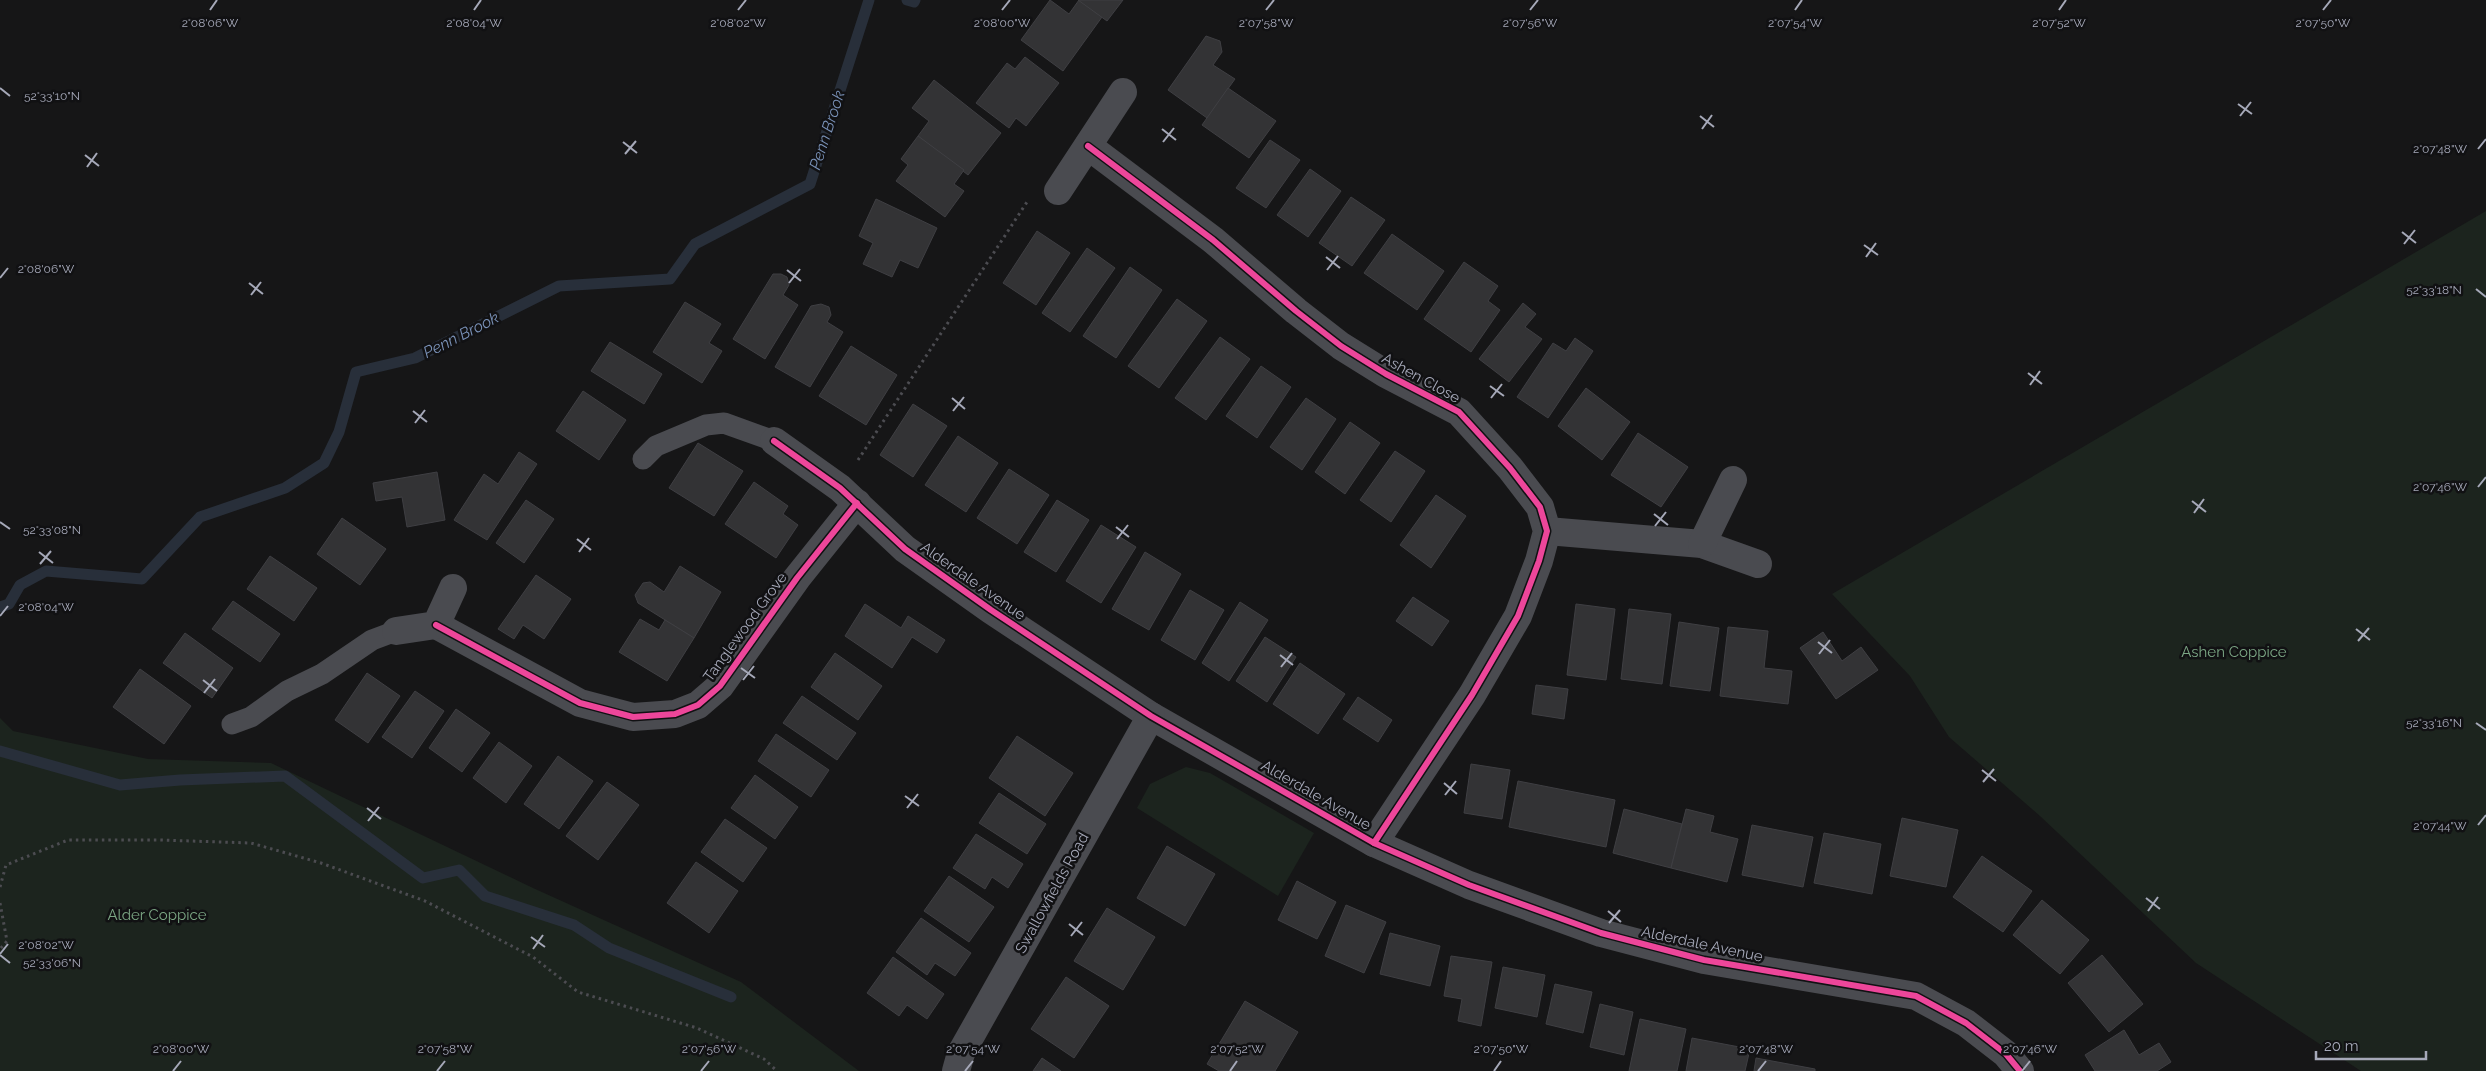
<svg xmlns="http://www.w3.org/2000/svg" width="2486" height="1071" viewBox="0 0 2486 1071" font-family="Raleway,sans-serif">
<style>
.green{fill:#1c241e}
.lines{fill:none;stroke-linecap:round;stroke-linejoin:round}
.stream{stroke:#282f3a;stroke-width:11}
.building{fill:#333335;stroke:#3f3f43}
.path{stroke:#4c4c51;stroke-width:3;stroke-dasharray:2.5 4;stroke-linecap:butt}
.service{stroke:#4a4b50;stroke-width:21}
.minor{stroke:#4a4b50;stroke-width:28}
.cycleway-casing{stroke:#111113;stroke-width:9}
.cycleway{stroke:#ed469a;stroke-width:6}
.ticks{fill:none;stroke:#a6a9b9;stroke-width:2}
.labels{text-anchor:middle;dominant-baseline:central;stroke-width:5;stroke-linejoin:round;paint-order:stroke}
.street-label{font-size:15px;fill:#a6a9b9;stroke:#111113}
.park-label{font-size:15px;fill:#7ba684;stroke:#111113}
.water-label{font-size:16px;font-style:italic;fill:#7a92b8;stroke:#111113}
.ticks-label{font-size:12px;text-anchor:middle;fill:#a6a9b9;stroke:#111113;stroke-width:5;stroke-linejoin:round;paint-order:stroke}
</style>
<rect width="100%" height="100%" fill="#161617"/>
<g class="green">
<path d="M2486 211V1071H2361L2196 963 2040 816 1949 737 1910 676 1832 594Z"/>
<path d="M0 718 13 731 148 759 271 763 533 888 741 982 859 1071H0Z"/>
<path d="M1186 767 1210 773 1314 833 1278 896 1137 808 1150 784Z"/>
</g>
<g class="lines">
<g class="stream">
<path d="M907 0 914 2 915 0"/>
<path d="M0 607 9 604 20 585 46 571 142 579 200 517 285 488 324 463 339 432 356 372 415 358 559 286 670 279 695 244 810 184 869 0"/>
<path d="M0 751 120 785 180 780 285 776 423 878 459 870 485 896 574 925 609 948 731 997"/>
</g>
</g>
<g class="building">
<path d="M1050 0 1069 14 1079 0 1102 17 1063 71 1021 40Z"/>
<path d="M1078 0H1123L1107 21Z"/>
<path d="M1206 36 1220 41 1222 52 1213 65 1235 79 1207 118 1168 90Z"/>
<path d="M1025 57 1059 83 1026 126 1016 118 1009 128 976 103 1007 63 1015 69Z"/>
<path d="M934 80 1001 133 968 175 918 136 929 121 912 108Z"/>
<path d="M1228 88 1276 121 1249 158 1202 125Z"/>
<path d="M918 136 964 170 954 184 964 191 945 217 896 181 908 165 901 159Z"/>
<path d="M1270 140 1300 160 1266 208 1236 188Z"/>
<path d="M1310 169 1341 191 1308 237 1277 215Z"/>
<path d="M1351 197 1385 220 1352 266 1319 243Z"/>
<path d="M876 199 937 228 918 268 900 260 892 277 863 264 873 243 859 236Z"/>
<path d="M1037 231 1070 253 1036 305 1003 283Z"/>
<path d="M1392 234 1444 271 1417 310 1364 273Z"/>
<path d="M1087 248 1115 268 1070 332 1042 313Z"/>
<path d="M1464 262 1498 286 1488 301 1500 310 1471 352 1424 319Z"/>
<path d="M1130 267 1162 290 1116 358 1083 336Z"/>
<path d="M773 274H781L787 277 789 285 783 295 798 305 765 359 733 339Z"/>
<path d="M1177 299 1207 321 1159 388 1128 366Z"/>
<path d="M685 302 721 324 709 343 722 351 702 383 653 352Z"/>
<path d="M1523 303 1536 314 1525 327 1542 339 1509 382 1479 359Z"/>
<path d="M821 304 829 307 831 315 827 322 843 332 810 387 775 367 811 306Z"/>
<path d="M1220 337 1250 359 1206 420 1175 398Z"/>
<path d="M1575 338 1593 351 1548 418 1517 397 1553 343 1566 351Z"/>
<path d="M610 342 662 374 644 404 591 371Z"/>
<path d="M851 346 897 375 866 425 819 396Z"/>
<path d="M1261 366 1291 387 1257 438 1226 416Z"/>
<path d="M1586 388 1630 422 1602 460 1558 426Z"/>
<path d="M583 391 626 420 599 460 556 431Z"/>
<path d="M1306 398 1336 419 1302 470 1270 447Z"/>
<path d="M913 404 947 426 913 477 880 455Z"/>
<path d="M1350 422 1380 443 1345 494 1315 472Z"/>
<path d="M1638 433 1688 467 1661 507 1611 475Z"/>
<path d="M958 436 998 463 966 512 925 485Z"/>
<path d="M698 443 743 471 714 516 669 488Z"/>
<path d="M1395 451 1425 471 1391 522 1360 500Z"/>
<path d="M519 452 537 464 487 540 454 520 484 474 498 484Z"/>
<path d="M1009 469 1049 495 1017 544 977 518Z"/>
<path d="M437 472 445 520 407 527 402 497 376 501 373 483Z"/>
<path d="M754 482 788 506 783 514 798 525 776 558 725 524Z"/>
<path d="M1436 495 1466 516 1431 568 1400 545Z"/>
<path d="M526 500 554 519 524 563 496 543Z"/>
<path d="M1057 500 1089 520 1056 572 1024 552Z"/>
<path d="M342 518 386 549 360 585 317 554Z"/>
<path d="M1101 525 1136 547 1101 603 1066 581Z"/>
<path d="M1145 552 1181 574 1149 630 1112 609Z"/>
<path d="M270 556 317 588 294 621 247 589Z"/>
<path d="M680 566 721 592 694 638 638 603 635 595 643 583 650 582 664 592Z"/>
<path d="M536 575 571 599 544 639 523 625 514 639 498 629Z"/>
<path d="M1190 590 1224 610 1195 660 1161 640Z"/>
<path d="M1413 597 1449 621 1432 646 1396 621Z"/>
<path d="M233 601 280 634 260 662 212 629Z"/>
<path d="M1240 602 1268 620 1229 681 1202 663Z"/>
<path d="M865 604 901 628 908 616 945 640 937 653 912 637 892 668 845 636Z"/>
<path d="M1576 604 1615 609 1606 680 1567 675Z"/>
<path d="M1629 609 1671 614 1662 684 1621 679Z"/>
<path d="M640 619 659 630 665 620 694 638 667 681 619 652Z"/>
<path d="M1679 622 1719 628 1710 691 1670 686Z"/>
<path d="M1728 627 1768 631 1764 668 1792 671 1788 704 1720 696Z"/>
<path d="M1823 632 1842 661 1861 647 1878 670 1836 699 1800 648Z"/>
<path d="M185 633 233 668 212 698 163 663Z"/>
<path d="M1265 637 1296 657 1267 702 1236 681Z"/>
<path d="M835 653 882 686 858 720 811 687Z"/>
<path d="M1300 663 1345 694 1318 734 1273 704Z"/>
<path d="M140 669 191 706 164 744 113 707Z"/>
<path d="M367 673 400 696 368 743 335 720Z"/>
<path d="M1536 685 1568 689 1564 719 1532 714Z"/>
<path d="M415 691 444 711 412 758 382 737Z"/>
<path d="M802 696 856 733 837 760 783 723Z"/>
<path d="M1358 697 1392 720 1378 742 1343 719Z"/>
<path d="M456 709 490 733 462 772 429 748Z"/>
<path d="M776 734 829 770 811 797 758 761Z"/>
<path d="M1017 736 1073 773 1045 816 989 778Z"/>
<path d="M499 742 532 766 506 803 473 778Z"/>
<path d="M558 756 593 781 559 829 524 804Z"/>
<path d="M1471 764 1510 770 1502 819 1464 813Z"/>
<path d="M755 775 798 807 775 839 731 808Z"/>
<path d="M1518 781 1615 800 1606 847 1509 827Z"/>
<path d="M607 782 639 805 598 860 566 836Z"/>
<path d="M999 793 1046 824 1027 854 979 823Z"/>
<path d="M1624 809 1682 824 1671 868 1613 853Z"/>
<path d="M1686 809 1714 816 1710 832 1738 839 1727 882 1671 868Z"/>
<path d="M1902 818 1958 830 1946 887 1890 876Z"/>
<path d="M725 819 767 848 743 882 701 852Z"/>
<path d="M1752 825 1813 837 1803 887 1742 875Z"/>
<path d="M1824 833 1881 844 1872 894 1814 883Z"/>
<path d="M976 834 1023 864 1008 888 992 877 985 889 953 868Z"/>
<path d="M1167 846 1215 874 1185 926 1137 898Z"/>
<path d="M1982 856 2032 891 2003 932 1953 897Z"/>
<path d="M696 862 738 891 709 933 667 903Z"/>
<path d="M949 876 994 907 969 942 924 911Z"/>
<path d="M1297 881 1336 902 1317 939 1278 920Z"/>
<path d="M2042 900 2089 940 2060 974 2013 935Z"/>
<path d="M1346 905 1386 922 1364 973 1325 956Z"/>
<path d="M1107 908 1155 937 1123 990 1074 961Z"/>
<path d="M921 918 971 953 955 976 935 963 927 975 896 952Z"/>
<path d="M1390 933 1440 946 1430 986 1380 974Z"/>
<path d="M2102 955 2143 1004 2109 1032 2068 983Z"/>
<path d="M1451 956 1492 962 1481 1026 1458 1021 1462 999 1444 996Z"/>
<path d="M893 957 944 994 927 1019 907 1005 899 1016 867 993Z"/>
<path d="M1503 967 1545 975 1537 1017 1495 1008Z"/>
<path d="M1066 977 1109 1006 1074 1058 1031 1029Z"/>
<path d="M1555 984 1592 992 1583 1033 1546 1024Z"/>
<path d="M1245 1001 1298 1032 1275 1071H1219L1207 1064Z"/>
<path d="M1600 1004 1633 1012 1624 1055 1590 1047Z"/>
<path d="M1640 1019 1686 1029 1677 1071H1629Z"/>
<path d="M2124 1030 2139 1055 2159 1043 2171 1062 2157 1071H2095L2085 1055Z"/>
<path d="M1692 1038 1750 1049 1745 1071H1686Z"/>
<path d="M1042 1058 1061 1071H1033Z"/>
<path d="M1756 1058 1815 1069V1071H1754Z"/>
</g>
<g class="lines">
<g class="path">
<path d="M858 460 1027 202"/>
<path d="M0 887 6 865 68 840H160L251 843 321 863 425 901 533 957 578 992 697 1028 764 1059 777 1071"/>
<path d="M0 903 7 941 0 949"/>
</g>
<g class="service">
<path d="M643 459 656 446 706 425 724 423 774 441"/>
<path d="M232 724 251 717 287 691 322 674 372 640 396 631"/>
</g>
<g class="minor">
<path d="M1088 146 1213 240 1296 311 1341 346 1386 374 1459 412 1510 468 1540 507 1547 531 1539 561 1518 616 1472 695 1374 843"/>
<path d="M1058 191 1123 92"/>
<path d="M774 441 840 488 905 549 991 610 1151 716 1374 843 1469 885 1601 933 1704 960 1916 996 1966 1023 2006 1054 2020 1071"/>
<path d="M1547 531 1702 544 1758 564"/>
<path d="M1702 544 1733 480"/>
<path d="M436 625 580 703 633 717 675 714 698 705 720 686 797 578 857 503"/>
<path d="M396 631 436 625 453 588"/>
<path d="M956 1071 961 1053 1151 716"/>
</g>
<defs>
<g id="cycleway">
<path d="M1088 146 1213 240 1296 311 1341 346 1386 374 1459 412 1510 468 1540 507 1547 531 1539 561 1518 616 1472 695 1374 843"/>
<path d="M774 441 840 488 905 549 991 610 1151 716 1374 843 1469 885 1601 933 1704 960 1916 996 1966 1023 2006 1054 2020 1071"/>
<path d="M436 625 580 703 633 717 675 714 698 705 720 686 797 578 857 503"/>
</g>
</defs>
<use href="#cycleway" class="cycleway-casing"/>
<use href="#cycleway" class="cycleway"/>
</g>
<path class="ticks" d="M210 10 217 0M474 10 481 0M738 10 746 0M1002 10 1010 0M1266 10 1274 0M1530 10 1538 0M1795 10 1802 0M2059 10 2066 0M2323 10 2331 0M0 88 10 96M2238 104 2252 114M1700 116 1714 127M2240 116 2251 102M1162 129 1176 140M1702 129 1712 115M623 142 637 153M1163 142 1174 128M2478 149 2486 139M625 154 636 141M85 155 99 166M87 167 97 153M2402 232 2416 243M2404 244 2415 230M1864 245 1878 255M1326 257 1340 268M1866 257 1876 243M787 270 801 281M1327 270 1338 256M0 278 8 268M249 283 263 294M789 283 800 269M2476 289 2486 297M251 295 261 282M2028 373 2042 384M2030 385 2040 371M1490 386 1504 396M952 398 965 409M1491 398 1502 384M413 411 427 422M953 411 964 397M415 423 425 410M2478 487 2486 477M2192 501 2206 512M2194 513 2204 499M1654 514 1668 525M0 522 10 529M1655 526 1666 512M1116 527 1129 537M577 539 591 550M1117 539 1128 525M39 552 53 563M579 552 589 538M40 564 51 551M0 616 8 606M2356 629 2370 640M2358 641 2369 628M1818 642 1832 653M1819 654 1830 640M1280 655 1293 665M1281 667 1292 653M741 668 755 678M203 680 217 691M743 680 754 666M204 693 215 679M2476 723 2486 730M1982 770 1996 781M1983 782 1994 769M1444 783 1457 794M1445 795 1456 781M905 796 919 806M367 808 381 819M907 808 918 794M368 821 379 807M2478 825 2486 815M2146 898 2160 909M1608 911 1621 922M2148 911 2158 897M1609 923 1620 910M1069 924 1083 935M1071 936 1082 922M531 937 545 947M533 949 543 935M0 954 8 944M0 955 10 963M173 1071 181 1061M437 1071 445 1061M701 1071 709 1061M965 1071 973 1061M1230 1071 1237 1061M1494 1071 1501 1061M1758 1071 1766 1061M2022 1071 2030 1061"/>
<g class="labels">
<g class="street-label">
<text transform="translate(1421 378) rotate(29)">Ashen Close</text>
<text transform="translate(973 581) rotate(35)">Alderdale Avenue</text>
<text transform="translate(745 627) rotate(-54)">Tanglewood Grove</text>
<text transform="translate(1316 795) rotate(30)">Alderdale Avenue</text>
<text transform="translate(1052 893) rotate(-61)">Swallowfields Road</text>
<text transform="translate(1702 944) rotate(12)">Alderdale Avenue</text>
</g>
<g class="park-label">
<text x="2234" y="652">Ashen Coppice</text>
<text x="157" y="915">Alder Coppice</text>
</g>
<g class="water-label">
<text transform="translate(827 130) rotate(-72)">Penn Brook</text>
<text transform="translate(461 335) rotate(-27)">Penn Brook</text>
</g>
</g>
<g class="ticks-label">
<text x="210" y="27">2°08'06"W</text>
<text x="1002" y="27">2°08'00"W</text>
<text x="1266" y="27">2°07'58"W</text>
<text x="1530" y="27">2°07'56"W</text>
<text x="1795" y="27">2°07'54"W</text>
<text x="2059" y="27">2°07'52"W</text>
<text x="2323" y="27">2°07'50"W</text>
<text x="474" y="27">2°08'04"W</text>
<text x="738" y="27">2°08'02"W</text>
<text x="52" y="100">52°33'10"N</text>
<text x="2440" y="153">2°07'48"W</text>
<text x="46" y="273">2°08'06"W</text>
<text x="2434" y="294">52°33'18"N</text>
<text x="2440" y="491">2°07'46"W</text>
<text x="52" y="534">52°33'08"N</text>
<text x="46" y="611">2°08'04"W</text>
<text x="2434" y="727">52°33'16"N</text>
<text x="2440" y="830">2°07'44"W</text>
<text x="46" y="949">2°08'02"W</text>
<text x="52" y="967">52°33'06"N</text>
<text x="181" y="1053">2°08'00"W</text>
<text x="445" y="1053">2°07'58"W</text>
<text x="709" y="1053">2°07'56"W</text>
<text x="973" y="1053">2°07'54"W</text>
<text x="1237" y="1053">2°07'52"W</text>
<text x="1501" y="1053">2°07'50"W</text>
<text x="1766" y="1053">2°07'48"W</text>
<text x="2030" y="1053">2°07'46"W</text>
</g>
<path d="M2316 1051v8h110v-8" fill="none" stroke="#a6a9b9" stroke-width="2.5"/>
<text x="2324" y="1051" font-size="15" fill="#a6a9b9" stroke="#111113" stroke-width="4" paint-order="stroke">20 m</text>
</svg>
